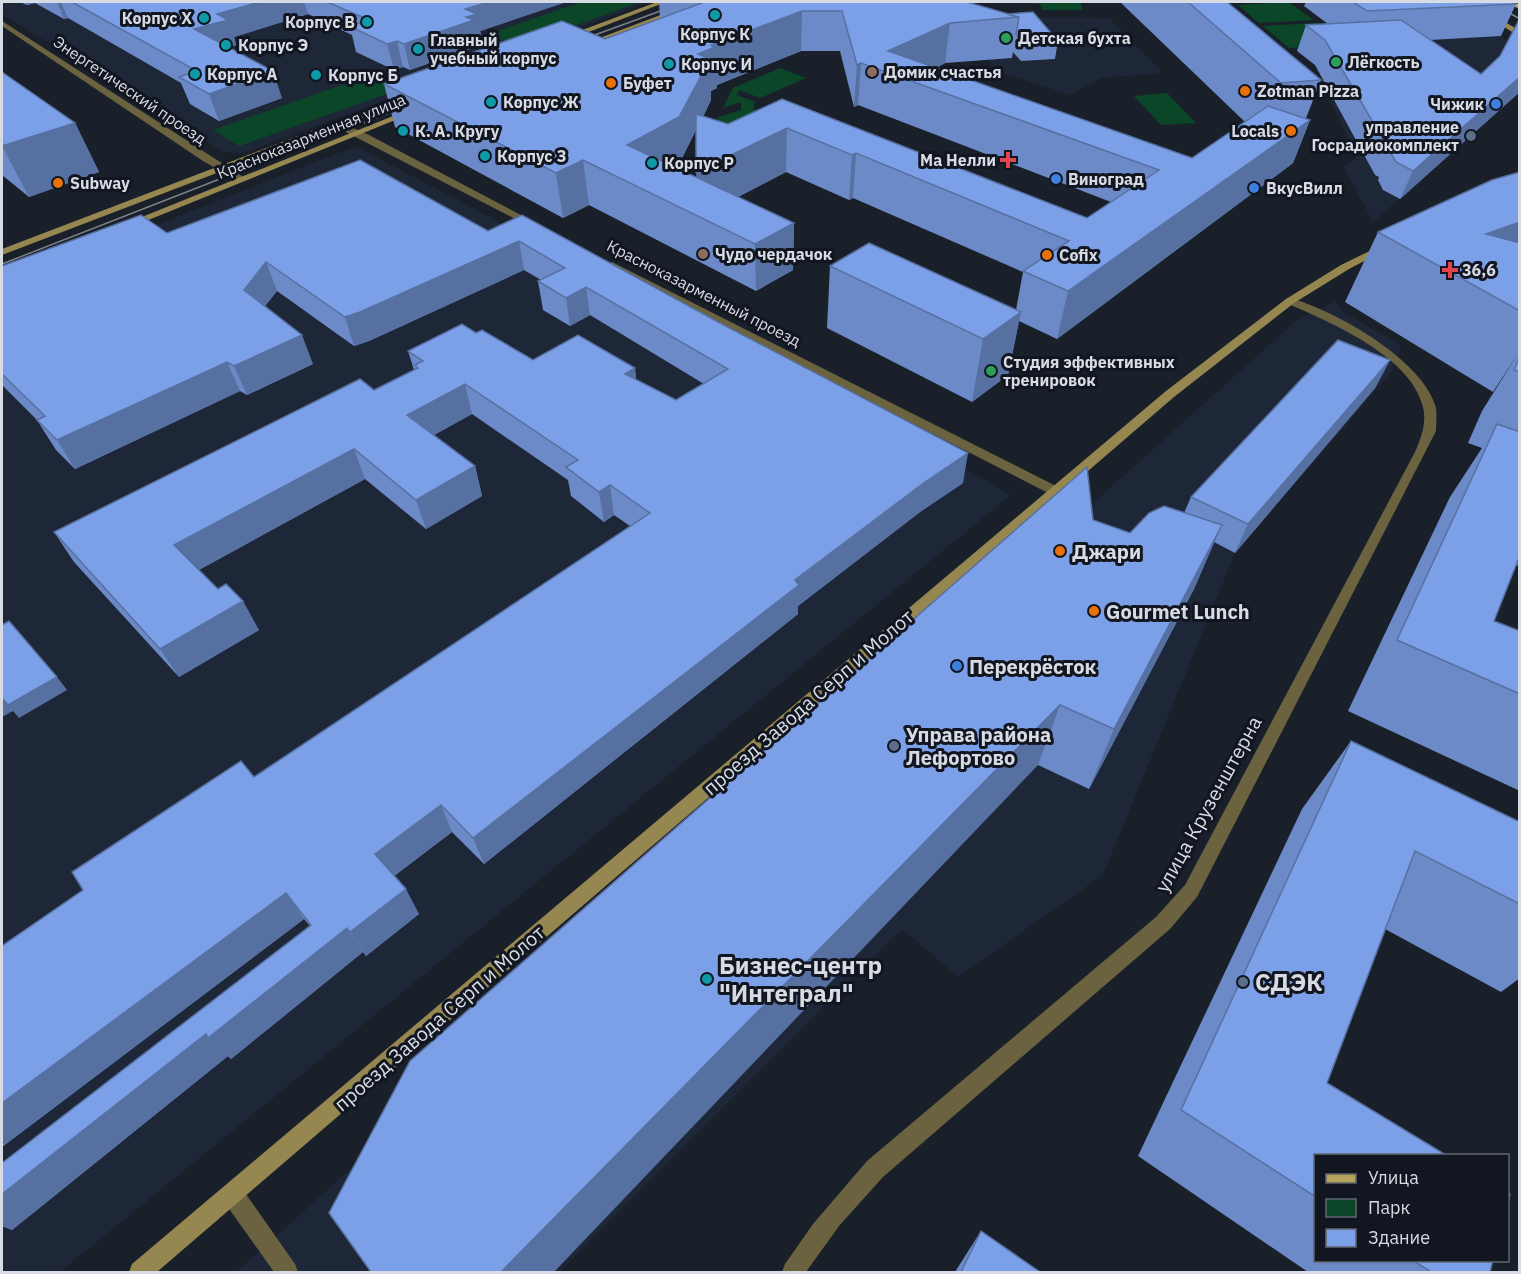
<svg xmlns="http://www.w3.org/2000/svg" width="1521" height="1274" viewBox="0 0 1521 1274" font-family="'IBM Plex Sans',sans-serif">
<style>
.built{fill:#1e2737}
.green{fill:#0b4629}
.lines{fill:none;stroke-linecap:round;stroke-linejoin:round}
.street{fill:#6b6240;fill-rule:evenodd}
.secondary{fill:#968750;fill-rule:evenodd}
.primary{fill:#b7a45c;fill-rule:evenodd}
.tram{stroke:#7b8089;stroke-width:1.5}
.wall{fill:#6b8ac7;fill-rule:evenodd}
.shaded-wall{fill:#5770a2}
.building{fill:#7ca0e7;stroke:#5770a2;stroke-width:1.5}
.culture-dot{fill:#0f9aa8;stroke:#111621;stroke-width:2}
.leisure-dot{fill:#2e9e5b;stroke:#111621;stroke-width:2}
.education-dot{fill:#8d6e63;stroke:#111621;stroke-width:2}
.food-dot{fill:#e8710a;stroke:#111621;stroke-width:2}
.shop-dot{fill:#3f7fe0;stroke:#111621;stroke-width:2}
.service-dot{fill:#5c6f8a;stroke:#111621;stroke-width:2}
.health-dot{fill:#e0444e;stroke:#111621;stroke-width:2}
.labels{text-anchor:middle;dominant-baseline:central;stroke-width:6;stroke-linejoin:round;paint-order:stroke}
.far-poi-label{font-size:16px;font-weight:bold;fill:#d7dbe3;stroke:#111621;text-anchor:start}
.far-street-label{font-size:16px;fill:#d7dbe3;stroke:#111621}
.poi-label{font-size:20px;font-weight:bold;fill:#d7dbe3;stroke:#111621;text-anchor:start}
.street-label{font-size:20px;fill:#d7dbe3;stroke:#111621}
.near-poi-label{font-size:24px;font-weight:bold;fill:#d7dbe3;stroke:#111621;text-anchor:start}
</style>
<rect width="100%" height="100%" fill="#1a202a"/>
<g class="built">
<path d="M2 2H642L643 4 244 153H234L224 152 2 14Z"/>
<path d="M1349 2H1446L1519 48V93L1373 222 1344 167 1356 157 1321 80 1447 71Z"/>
<path d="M964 17 1109 18 1163 73 1101 78 1070 95 997 71 992 67Z"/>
<path d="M356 146 969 471 1011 495 60 1272H2V286Z"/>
<path d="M1336 301 1343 312 1401 345 1393 370 1235 553 1103 875 958 977 902 929 559 1272H236L1296 321Z"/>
</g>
<g class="green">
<path d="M581 2H627L635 4 518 46 489 34Z"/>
<path d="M1018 2H1080L1083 10H1043L1040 4Z"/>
<path d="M1289 2 1313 20 1259 23 1238 5Z"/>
<path d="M1316 23 1345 45 1289 48 1263 26Z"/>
<path d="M780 68 806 78 760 98 739 90 737 95 755 102 753 109 764 114 720 129 716 122 718 117 741 110V102L723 108 733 88Z"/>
<path d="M373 74 375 75 367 79 373 82 381 79 401 89 239 146 213 130Z"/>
<path d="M1167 93 1196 123 1161 125 1134 96Z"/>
</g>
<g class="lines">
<g class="street">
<path d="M2 21 248 180 240 182 203 161 2 26Z"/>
<path d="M337 121 369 135 540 225 531 227 334 126V122Z"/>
<path d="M612 262 1060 488 1062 491 1060 494H1050L608 267 607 265Z"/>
<path d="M1290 298C1334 310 1424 360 1436 408 1437 415 1436 424 1436 431L1197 897 1170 929 883 1177 839 1226 806 1272H782L785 1264 813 1224 867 1161 1156 917 1185 885 1415 452C1421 438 1427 423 1423 407 1411 356 1330 322 1286 303V299Z"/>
<path d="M233 1184 241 1187 295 1264 298 1272H274L225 1203 222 1195 225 1187Z"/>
</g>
<g class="secondary">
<path d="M657 2H666L568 40 561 38Z"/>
<path d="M695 2H704L588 47 581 45Z"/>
<path d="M1465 2H1472L1520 31V37Z"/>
<path d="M408 94 411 95V99L2 255V249Z"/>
<path d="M408 110 415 112 131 227 122 225Z"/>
<path d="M1380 246 1389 248 1349 269 1294 303 1174 397 157 1272H129L132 1264 1166 391 1286 299 1341 265Z"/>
</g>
<path class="primary" d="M1507 2 1520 4V9L1508 4Z"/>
<g class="tram">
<path d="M1490 2 1520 19"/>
<path d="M581 40 685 2"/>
<path d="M2 264 407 106"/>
</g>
</g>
<g class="wall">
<path d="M20 2H566L480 31 482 39 477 41 478 46 410 70 403 67 394 70 356 52 352 35 308 14 234 37 236 45 229 47 282 98 219 121 190 104 181 83 68 18 64 19 35 3 27 5Z"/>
<path d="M659 2H967L1007 14 1033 12 1058 41 1055 59 1021 61 1013 52 1012 58 945 63 936 68 1192 158 1245 122 1120 2H1227L1321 80 1306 118 1310 120 1293 163 1057 339 1019 321 1008 375 972 402 827 328 830 266 1016 310 1023 272 853 198 849 200 786 172 738 197 794 223 793 270 756 291 589 205 563 218 395 127 384 84 605 39 660 19ZM801 51H840L854 107 858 105 1111 202 1087 218 782 99 728 124 703 117 711 100V91L717 88V85ZM696 130 697 178 671 166 681 160Z"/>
<path d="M1306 2H1511L1516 4 1501 36 1430 40 1491 117 1400 199 1383 190 1378 180 1379 177 1375 175 1315 65 1297 51 1306 25 1328 24 1304 6Z"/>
<path d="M2 72 75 123 99 172 29 197 2 175Z"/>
<path d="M1520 172V566L1516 565 1494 621 1520 631V791L1348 711 1450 497 1482 448 1468 443 1482 411 1519 352 1493 392 1345 302 1378 232Z"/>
<path d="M522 215 963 483 920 512 798 606V614L484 864 452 832 394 876 419 914 366 956 363 952 231 1059 228 1056 12 1230 2 1226V1163L310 926 304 919 2 1147V946L630 526 614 515 604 522 571 496 568 480 472 414 434 435 475 466 482 496 426 529 365 479 199 570 259 630 179 677 74 562 54 532 374 390 414 370 408 351 476 333 533 360 635 368 636 380 676 400 704 384 590 315 570 326 543 310 538 281 541 280 524 270 369 341 354 346 277 291 265 306 313 364 247 395 240 391 75 469 56 450 37 420 2 385V266L167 233 488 231Z"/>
<path d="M1390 360 1375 388 1235 553 1214 542 1194 589 1089 789 1038 765 1093 520 1130 533 1184 513 1191 497Z"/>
<path d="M1351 741 1520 822V978L1501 992 1385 929 1327 1083 1316 1155V1260H1493L1490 1272H1308L1138 1156 1302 809Z"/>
<path d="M981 1231 1040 1272H955Z"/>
</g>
<g class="shaded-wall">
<path d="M26 2H34L35 3 27 5Z"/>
<path d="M57 2H61L68 18 64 19Z"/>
<path d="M260 2H304L308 14 234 37 236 45 204 55 194 29 217 14Z"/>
<path d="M488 2H566L480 31 482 39 477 41 478 46 410 70 404 44 465 9Z"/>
<path d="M802 11 801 51 717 85V88L711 91V100L681 160 637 186 627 145 698 54 711 45Z"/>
<path d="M950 23 945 63 909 81 888 51Z"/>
<path d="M397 41 403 67 394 70 387 44Z"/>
<path d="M861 63 858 105 854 107 857 65Z"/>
<path d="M273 71 282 98 219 121 209 94Z"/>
<path d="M1520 77V92L1400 199 1413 171Z"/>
<path d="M1310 120 1293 163 1057 339 1068 291Z"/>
<path d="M75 123 99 172 29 197 2 146Z"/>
<path d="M787 128 786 172 699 217 696 172Z"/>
<path d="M856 153 853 198 849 200 852 155Z"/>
<path d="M583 160 589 205 563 218 556 173Z"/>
<path d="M1520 222V276L1486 234Z"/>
<path d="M794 223 793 270 756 291 755 244Z"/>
<path d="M519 241 524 270 369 341 354 346 345 317Z"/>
<path d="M266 262 277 291 255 319 244 290Z"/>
<path d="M586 287 590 315 570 326 566 298Z"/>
<path d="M1021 312 1008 375 972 402 983 339Z"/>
<path d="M302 335 313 364 247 395 234 366Z"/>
<path d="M1390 360 1375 388 1235 553 1248 524Z"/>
<path d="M227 362 240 391 75 469 57 440Z"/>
<path d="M635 368 638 398 625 374Z"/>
<path d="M465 384 472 414 416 445 407 415Z"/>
<path d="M354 449 365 479 191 574 174 545Z"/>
<path d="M968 453 963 483 920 512 798 606V614L484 864 473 838 795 580 925 482Z"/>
<path d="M475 466 482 496 426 529 416 500Z"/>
<path d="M610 485 614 515 604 522 599 492Z"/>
<path d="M1222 525 1194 589 1089 789 1114 729Z"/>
<path d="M243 601 259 630 179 677 160 649Z"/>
<path d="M57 677 67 690 19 718 13 711 2 717V698Z"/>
<path d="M1060 705 1038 765 554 1272H501Z"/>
<path d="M441 805 452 832 389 880 375 854Z"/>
<path d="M406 889 419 914 366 956 350 932Z"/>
<path d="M286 893 304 919 2 1147V1103Z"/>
<path d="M347 928 363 952 231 1059 228 1056 12 1230 2 1226V1194L206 1034Z"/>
</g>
<g class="building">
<path d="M72 2H260L217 14 228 20 194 29 273 71 209 94 179 77 197 71Z"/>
<path d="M327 2H488L465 9 477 14 466 17 474 20 404 44 397 41 387 44 349 26 369 20Z"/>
<path d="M698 2H967L1019 17 950 23 888 51 1192 158 1268 106 1310 120 1068 291 1023 271 1069 241 856 153 852 155 787 128 696 172V114L728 124 782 99 1087 218 1159 170 861 63 857 65 842 11H802L711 45 715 47 698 54 710 59 679 117 627 145 794 223 755 244 583 160 556 173 384 84 562 21 605 39 702 3Z"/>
<path d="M1188 2H1227L1321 80 1281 83Z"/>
<path d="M1353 2H1511L1516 4 1367 11Z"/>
<path d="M1033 12 1058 41 1024 43 1016 34 1019 17 1007 14Z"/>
<path d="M1520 18V77L1413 171 1396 162 1390 152 1393 149 1388 148 1325 40 1306 25 1401 20 1481 74 1500 56Z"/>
<path d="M2 72 75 123 2 146Z"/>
<path d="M360 160 488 231 522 215 720 323 968 453 925 482 795 580 799 585 473 838 441 805 375 854 406 889 350 932 347 928 208 1038 206 1034 2 1194V1163L311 925 286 893 2 1103V946L83 890 72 872 241 761 254 777 650 513 610 485 599 492 566 467 578 460 465 384 407 415 475 466 416 500 354 449 174 545 218 589 226 584 243 601 160 649 54 532 360 379 374 390 418 368 415 365 423 361 408 351 462 324 476 333 482 330 533 360 578 335 635 368 625 374 676 400 728 369 586 287 566 298 538 281 565 268 519 241 360 312 345 317 266 262 244 290 302 335 234 366 227 362 57 440 37 420 45 416 2 374V266L141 215 167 233Z"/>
<path d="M1520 172V222L1486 234 1520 243V311L1378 232 1492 180Z"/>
<path d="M869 243 1021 312 983 339 830 266Z"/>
<path d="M1338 340 1390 360 1248 524 1191 497Z"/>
<path d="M1520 356V372L1514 370Z"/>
<path d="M1497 424 1520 432V555L1494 621 1520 631V694L1397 640Z"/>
<path d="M1087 467 1093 520 1130 533 1149 513 1164 506 1222 525 1114 729 1060 705 501 1272H371L329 1213 410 1061Z"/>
<path d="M9 621 57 677 8 705 2 698V625Z"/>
<path d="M1351 741 1520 822V904L1415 851 1327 1083 1446 1155H1316V1197L1181 1110Z"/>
<path d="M1508 1193 1510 1194 1508 1204Z"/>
<path d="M981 1231 1040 1272H961Z"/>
<path d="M1412 1260H1493L1490 1272H1431Z"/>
</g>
<g class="culture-dot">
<circle cx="715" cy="15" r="6"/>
<circle cx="204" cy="18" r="6"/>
<circle cx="367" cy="22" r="6"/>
<circle cx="226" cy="45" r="6"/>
<circle cx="418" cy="49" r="6"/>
<circle cx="669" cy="64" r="6"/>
<circle cx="195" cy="74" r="6"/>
<circle cx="316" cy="75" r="6"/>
<circle cx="491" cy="102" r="6"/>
<circle cx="403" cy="131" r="6"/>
<circle cx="485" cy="156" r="6"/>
<circle cx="652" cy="163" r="6"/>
<circle cx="707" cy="979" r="6"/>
</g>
<g class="leisure-dot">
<circle cx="1006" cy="38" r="6"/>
<circle cx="1336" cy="62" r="6"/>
<circle cx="991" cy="371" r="6"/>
</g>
<g class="education-dot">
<circle cx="872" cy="72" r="6"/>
<circle cx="703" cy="254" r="6"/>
</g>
<g class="food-dot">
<circle cx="611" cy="83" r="6"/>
<circle cx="1245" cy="91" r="6"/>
<circle cx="1291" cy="131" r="6"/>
<circle cx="58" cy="183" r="6"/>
<circle cx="1047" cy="255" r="6"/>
<circle cx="1060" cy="551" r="6"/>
<circle cx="1094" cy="611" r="6"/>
</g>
<g class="shop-dot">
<circle cx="1496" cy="104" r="6"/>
<circle cx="1056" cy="179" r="6"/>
<circle cx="1254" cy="188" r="6"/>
<circle cx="957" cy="666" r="6"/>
</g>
<g class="service-dot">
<circle cx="1471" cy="136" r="6"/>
<circle cx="894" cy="746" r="6"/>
<circle cx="1243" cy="982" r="6"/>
</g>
<g class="health-dot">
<path d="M1005 151h6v6h6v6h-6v6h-6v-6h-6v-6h6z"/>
<path d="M1447 261h6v6h6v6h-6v6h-6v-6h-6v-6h6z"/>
</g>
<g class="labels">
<g class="far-poi-label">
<text x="192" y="18" text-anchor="end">Корпус Х</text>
<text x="355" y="22" text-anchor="end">Корпус В</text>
<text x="715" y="34" text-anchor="middle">Корпус К</text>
<text x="1018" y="38">Детская бухта</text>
<text x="430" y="40">Главный<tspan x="430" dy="18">учебный корпус</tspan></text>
<text x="238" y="45">Корпус Э</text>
<text x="1348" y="62">Лёгкость</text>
<text x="681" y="64">Корпус И</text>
<text x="884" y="72">Домик счастья</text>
<text x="207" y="74">Корпус А</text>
<text x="328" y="75">Корпус Б</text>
<text x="623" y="83">Буфет</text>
<text x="1257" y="91">Zotman Pizza</text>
<text x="503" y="102">Корпус Ж</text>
<text x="1484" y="104" text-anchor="end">Чижик</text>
<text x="1459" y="127" text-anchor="end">управление<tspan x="1459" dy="18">Госрадиокомплект</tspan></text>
<text x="415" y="131">К. А. Кругу</text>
<text x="1279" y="131" text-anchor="end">Locals</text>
<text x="497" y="156">Корпус З</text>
<text x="996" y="160" text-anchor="end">Ма Нелли</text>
<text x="664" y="163">Корпус Р</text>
<text x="1068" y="179">Виноград</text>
<text x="70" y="183">Subway</text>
<text x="1266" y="188">ВкусВилл</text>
<text x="715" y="254">Чудо чердачок</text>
<text x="1059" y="255">Cofix</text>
<text x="1462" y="270">36,6</text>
<text x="1003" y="362">Студия эффективных<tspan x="1003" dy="18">тренировок</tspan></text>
</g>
<g class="far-street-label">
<text transform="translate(130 90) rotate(34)">Энергетический проезд</text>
<text transform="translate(311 136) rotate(-22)">Красноказарменная улица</text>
<text transform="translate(704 293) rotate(27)">Красноказарменный проезд</text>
</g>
<g class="poi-label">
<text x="1072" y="551">Джари</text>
<text x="1106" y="611">Gourmet Lunch</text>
<text x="969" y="666">Перекрёсток</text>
<text x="906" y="734">Управа района<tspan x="906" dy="23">Лефортово</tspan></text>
</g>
<g class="street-label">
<text transform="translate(808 702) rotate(-41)">проезд Завода Серп и Молот</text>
<text transform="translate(1208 804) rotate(-61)">улица Крузенштерна</text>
<text transform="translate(439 1018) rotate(-41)">проезд Завода Серп и Молот</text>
</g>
<g class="near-poi-label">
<text x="719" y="965">Бизнес-центр<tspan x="719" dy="28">"Интеграл"</tspan></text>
<text x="1255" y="982">СДЭК</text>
</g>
</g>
<rect width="1521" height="1274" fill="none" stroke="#d7dbe3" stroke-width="6"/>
<rect x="1314" y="1154" width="195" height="108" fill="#111621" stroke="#60656f" stroke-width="1.5"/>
<rect x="1326" y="1174" width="30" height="9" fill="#b7a45c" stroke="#60656f" stroke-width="1.5"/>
<text x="1368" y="1184" font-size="18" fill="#d7dbe3">Улица</text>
<rect x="1326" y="1199" width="30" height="18" fill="#0b4629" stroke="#60656f" stroke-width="1.5"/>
<text x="1368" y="1214" font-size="18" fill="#d7dbe3">Парк</text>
<rect x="1326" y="1229" width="30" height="18" fill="#7ca0e7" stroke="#60656f" stroke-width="1.5"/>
<text x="1368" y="1244" font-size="18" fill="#d7dbe3">Здание</text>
</svg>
